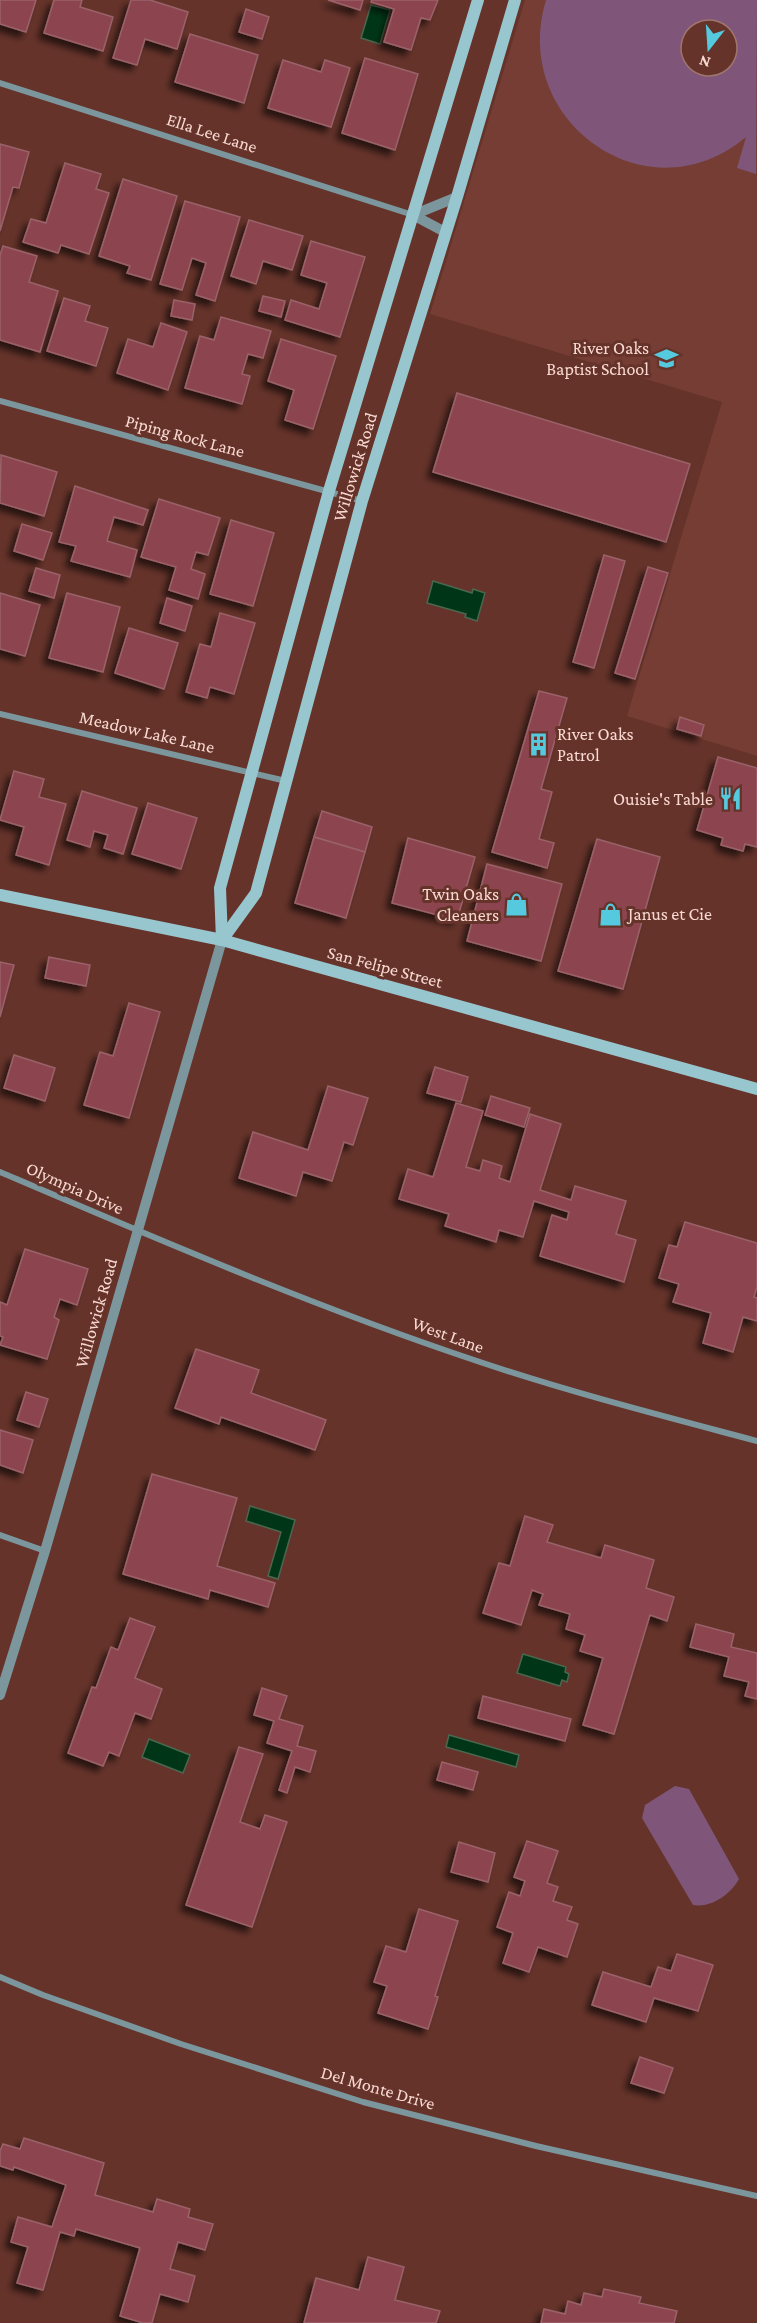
<svg xmlns="http://www.w3.org/2000/svg" width="757" height="2323" viewBox="0 0 757 2323" font-family="'Crimson Pro',serif">
<style>
.built{fill:#753d33;fill-rule:evenodd}
.green{fill:#7f5679;fill-rule:evenodd}
.water{fill:#003617;stroke:#4b674f;stroke-width:1.5}
.building{fill:#8c4550;stroke:#9a6269;stroke-width:1.5;filter:url(#shadow)}
.lines{fill:none;stroke-linecap:round;stroke-linejoin:round}
.minor{stroke:#7b979d;stroke-width:6}
.tertiary{stroke:#7b979d;stroke-width:10}
.secondary{stroke:#98c6cf;stroke-width:12}
.labels{text-anchor:middle;dominant-baseline:central;stroke-width:6;stroke-linejoin:round;paint-order:stroke}
.street-label{font-size:18px;fill:#f9d9d2;stroke:#65332a}
.poi-label{font-size:18px;fill:#f9d9d2;stroke:#65332a;text-anchor:end}
</style>
<defs>
<filter id="shadow"><feDropShadow dx="-5.5" dy="5.5" stdDeviation="3" flood-color="#0009"/></filter>
</defs>
<rect width="100%" height="100%" fill="#65332a"/>
<path class="built" d="M525 0H757V756L627 716 722 402 430 314ZM691 30H727V66H691Z"/>
<g class="green">
<path d="M546 0H757L756 174 737 168 746 137C648 220 509 121 546 0ZM691 30H727V66H691Z"/>
<path d="M675 1786 689 1789 739 1879C730 1895 711 1908 693 1905L642 1818 645 1805Z"/>
</g>
<g class="water">
<path d="M371 5 390 10 380 44 361 38Z"/>
<path d="M433 581 472 593 473 589 485 593 477 621 465 617 466 614 427 603Z"/>
<path d="M250 1506 295 1520 278 1579 268 1576 281 1532 246 1521Z"/>
<path d="M523 1654 566 1667 565 1672 569 1674 567 1682 562 1680 560 1686 517 1673Z"/>
<path d="M449 1735 519 1755 516 1767 446 1747Z"/>
<path d="M149 1739 190 1755 183 1773 142 1757Z"/>
</g>
<g class="building">
<path d="M0 0H36L26 32 0 24Z"/>
<path d="M54 0H82L80 7 113 17 103 51 44 33Z"/>
<path d="M131 0H150L188 12 177 49 145 39 137 65 113 58Z"/>
<path d="M328 0H363L360 10Z"/>
<path d="M372 0H438L430 20 421 18 411 50 384 42 394 9 371 2Z"/>
<path d="M246 9 269 17 262 39 239 32Z"/>
<path d="M190 34 258 55 244 103 175 82Z"/>
<path d="M365 58 418 74 395 150 342 133Z"/>
<path d="M283 60 321 72 325 60 350 68 331 127 268 108Z"/>
<path d="M0 144 29 152 19 188 13 187 0 231Z"/>
<path d="M65 163 101 174 96 189 109 193 89 254 61 245 58 253 23 242 31 219 46 223Z"/>
<path d="M123 179 177 196 151 280 127 273 130 266 99 256Z"/>
<path d="M185 201 240 217 215 301 196 295 206 263 192 258 182 290 160 284Z"/>
<path d="M249 220 303 236 292 270 263 261 256 284 231 276Z"/>
<path d="M311 241 365 257 340 337 285 320 291 300 319 309 327 283 301 275Z"/>
<path d="M3 246 37 256 29 282 58 291 40 352 0 340V255Z"/>
<path d="M263 296 285 301 281 317 259 311Z"/>
<path d="M64 298 90 306 85 321 108 328 96 366 47 351Z"/>
<path d="M174 300 195 304 192 320 171 316Z"/>
<path d="M221 317 271 331 263 358 248 354 242 374 250 376 242 404 185 388 200 336 214 340Z"/>
<path d="M161 323 187 332 168 390 117 373 128 339 153 347Z"/>
<path d="M281 339 336 356 313 429 285 420 294 390 268 381Z"/>
<path d="M457 393 690 464 666 542 433 472Z"/>
<path d="M1 455 57 472 44 516 0 503Z"/>
<path d="M75 486 148 510 143 525 114 517 107 541 137 550 130 577 71 561 76 546 59 542Z"/>
<path d="M159 499 220 518 208 555 196 552 191 569 205 574 198 599 169 590 176 567 141 557Z"/>
<path d="M231 520 274 533 253 606 210 594Z"/>
<path d="M22 524 52 533 43 560 14 551Z"/>
<path d="M604 555 625 561 594 668 573 662Z"/>
<path d="M648 567 668 573 635 679 615 673Z"/>
<path d="M36 568 60 575 54 598 29 591Z"/>
<path d="M0 593 40 605 25 656 0 649Z"/>
<path d="M67 593 120 607 103 672 49 658Z"/>
<path d="M167 598 192 606 185 631 160 623Z"/>
<path d="M220 613 255 623 234 694 210 687 207 698 186 692 200 644 211 647Z"/>
<path d="M129 628 178 643 164 689 115 673Z"/>
<path d="M539 691 567 698 541 789 552 792 539 839 554 843 547 868 492 852Z"/>
<path d="M680 717 704 725 701 736 677 729Z"/>
<path d="M718 757 757 768V847L745 844 743 851 721 845 723 838 697 830Z"/>
<path d="M14 771 44 779 39 797 66 804 49 865 16 855 24 827 0 820Z"/>
<path d="M82 791 137 808 123 854 104 848 108 835 94 831 90 847 67 840Z"/>
<path d="M148 803 197 818 181 869 132 854Z"/>
<path d="M322 811 372 827 365 852 314 837Z"/>
<path d="M314 837 365 852 346 918 295 903Z"/>
<path d="M408 838 475 857 457 920 392 903Z"/>
<path d="M597 839 660 857 623 989 558 971Z"/>
<path d="M487 864 562 884 541 961 467 941Z"/>
<path d="M49 957 90 965 86 986 45 978Z"/>
<path d="M0 962 14 965 0 1017Z"/>
<path d="M129 1003 160 1012 129 1118 84 1105 100 1052 113 1056Z"/>
<path d="M14 1055 55 1068 45 1101 4 1088Z"/>
<path d="M435 1067 468 1077 461 1102 427 1093Z"/>
<path d="M328 1086 368 1098 353 1145 344 1142 332 1181 303 1172 296 1196 239 1178 253 1132 308 1150Z"/>
<path d="M491 1096 530 1108 524 1127 485 1115Z"/>
<path d="M456 1103 483 1111 466 1167 480 1171 483 1160 502 1166 499 1178 510 1182 530 1114 561 1124 540 1190 571 1200 575 1186 626 1201 616 1234 636 1240 624 1282 540 1256 552 1215 567 1220 569 1212 534 1201 523 1237 499 1230 496 1242 445 1226 449 1214 399 1199 408 1169 433 1177Z"/>
<path d="M685 1222 757 1243V1287L754 1297 757 1298V1321L743 1317 733 1352 703 1343 711 1313 673 1302 679 1284 659 1278 669 1245 677 1247Z"/>
<path d="M25 1249 88 1269 77 1305 60 1299 54 1317 59 1320 47 1359 0 1345 3 1337 0 1336V1302L7 1305Z"/>
<path d="M196 1349 259 1370 251 1393 326 1420 315 1450 221 1417 219 1424 175 1408Z"/>
<path d="M26 1392 48 1399 39 1427 17 1420Z"/>
<path d="M0 1430 33 1440 23 1473 0 1465Z"/>
<path d="M152 1474 237 1498 217 1566 275 1583 268 1607 210 1590 208 1599 123 1574Z"/>
<path d="M525 1516 553 1525 547 1542 601 1558 605 1545 654 1560 646 1588 674 1597 667 1621 650 1615 614 1734 583 1725 603 1658 580 1651 585 1635 566 1629 570 1614 539 1605 543 1594 532 1590 521 1625 483 1613 499 1563 510 1566Z"/>
<path d="M130 1618 155 1627 135 1678 162 1689 151 1719 135 1713 119 1756 109 1752 103 1766 68 1753 92 1687 96 1688 111 1647 118 1650Z"/>
<path d="M696 1624 734 1634 731 1647 757 1653V1699L745 1696 749 1682 724 1676 729 1657 690 1647Z"/>
<path d="M262 1688 287 1696 279 1719 303 1726 297 1746 316 1751 310 1772 295 1767 287 1793 279 1790 292 1751 267 1743 274 1721 254 1715Z"/>
<path d="M483 1696 571 1719 565 1741 478 1718Z"/>
<path d="M239 1747 263 1754 240 1822 260 1829 265 1815 287 1822 252 1927 186 1905Z"/>
<path d="M442 1762 478 1772 473 1790 437 1780Z"/>
<path d="M527 1841 558 1851 547 1883 558 1887 553 1901 572 1907 567 1920 578 1924 567 1957 538 1947 529 1972 503 1963 513 1933 497 1927 509 1892 520 1896 525 1881 514 1877Z"/>
<path d="M459 1842 495 1853 488 1882 451 1872Z"/>
<path d="M419 1909 458 1921 435 1996 438 1997 428 2029 378 2013 387 1986 374 1982 386 1946 406 1952Z"/>
<path d="M677 1954 713 1965 698 2011 654 1998 646 2022 592 2005 603 1972 651 1987 658 1967 671 1971Z"/>
<path d="M640 2057 673 2068 664 2093 631 2083Z"/>
<path d="M24 2138 104 2163 95 2195 153 2212 157 2199 190 2209 188 2217 213 2224 205 2250 178 2242 170 2269 195 2276 188 2302 160 2294 152 2323H143L120 2316 140 2248 76 2229 74 2236 60 2232 43 2290 17 2283 28 2247 11 2242 18 2217 52 2227 66 2185 14 2167 13 2170 0 2166V2151L3 2144 20 2149Z"/>
<path d="M368 2257 404 2267 395 2300 440 2311 436 2323H304L316 2278 359 2290Z"/>
<path d="M604 2289 641 2297 639 2303 677 2311 674 2323H541L544 2309 565 2314 568 2301 581 2305 584 2293 602 2297Z"/>
</g>
<g class="lines">
<g class="minor">
<path d="M0 83 413 215"/>
<path d="M0 401 362 501"/>
<path d="M0 714 286 781"/>
<path d="M0 1172C157 1239 315 1307 477 1361 569 1392 663 1416 757 1441"/>
<path d="M0 1535 45 1551"/>
<path d="M0 1977 43 1995 181 2044 363 2102 536 2146 757 2196"/>
</g>
<g class="tertiary">
<path d="M413 215 457 197"/>
<path d="M413 215 445 232"/>
<path d="M0 1695 45 1551 222 940"/>
</g>
<g class="secondary">
<path d="M0 895 222 940 757 1089"/>
<path d="M222 940 256 893 362 501 457 197 515 0"/>
<path d="M222 940 220 888 329 491 478 0"/>
</g>
</g>
<defs>
<symbol id="school-bare" viewBox="-9 -9 18 18"><path d="M0-5L7-2L0 1L-7-2ZM-4 1L0 2.5L4 1V4Q0 6-4 4Z" fill="#55cadf" stroke="#65332a" stroke-width="2.5" paint-order="stroke"/></symbol>
<symbol id="building-bare" viewBox="-9 -9 18 18"><path d="M-4-6H4V6H1V3H-1V6H-4ZM-2.5-4.3h1.7v1.8h-1.7ZM.8-4.3h1.7v1.8H.8ZM-2.5-1h1.7V.8h-1.7ZM.8-1h1.7V.8H.8Z" fill="#55cadf" stroke="#65332a" stroke-width="2.5" paint-order="stroke"/></symbol>
<symbol id="restaurant-bare" viewBox="-9 -9 18 18"><path d="M-5-6h1v4h1v-4h1v4h1v-4h1v5L-1.5 .5V6h-2V.5L-5-1ZM5-6V6H3V1.5H1.5Q1.5-4 5-6Z" fill="#55cadf" stroke="#65332a" stroke-width="2.5" paint-order="stroke"/></symbol>
<symbol id="shop-bare" viewBox="-9 -9 18 18"><path d="M-5-2.5h2.3a2.7 3.5 0 0 1 5.4 0H5L5.5 6h-11ZM-1.5-2.5h3a1.5 2.3 0 0 0-3 0Z" fill="#55cadf" stroke="#65332a" stroke-width="2.5" paint-order="stroke"/></symbol>
</defs>
<g fill-rule="evenodd">
<use href="#school-bare" x="650" y="342" width="33" height="33"/>
<use href="#building-bare" x="522" y="728" width="33" height="33"/>
<use href="#restaurant-bare" x="714" y="782" width="33" height="33"/>
<use href="#shop-bare" x="500" y="888" width="33" height="33"/>
<use href="#shop-bare" x="594" y="898" width="33" height="33"/>
</g>
<g class="labels">
<g class="street-label">
<text transform="translate(212 133) rotate(18)">Ella Lee Lane</text>
<text transform="translate(185 436) rotate(15)">Piping Rock Lane</text>
<text transform="translate(355 467) rotate(-73)">Willowick Road</text>
<text transform="translate(147 732) rotate(13)">Meadow Lake Lane</text>
<text transform="translate(385 967) rotate(15)">San Felipe Street</text>
<text transform="translate(75 1188) rotate(24)">Olympia Drive</text>
<text transform="translate(96 1313) rotate(-74)">Willowick Road</text>
<text transform="translate(448 1335) rotate(20)">West Lane</text>
<text transform="translate(378 2088) rotate(16)">Del Monte Drive</text>
</g>
<g class="poi-label">
<text x="649" y="348">River Oaks<tspan x="649" dy="21">Baptist School</tspan></text>
<text x="557" y="734" text-anchor="start">River Oaks<tspan x="557" dy="21">Patrol</tspan></text>
<text x="713" y="799">Ouisie's Table</text>
<text x="499" y="894">Twin Oaks<tspan x="499" dy="21">Cleaners</tspan></text>
<text x="628" y="914" text-anchor="start">Janus et Cie</text>
</g>
</g>
<g transform="translate(709 48) rotate(197)"><circle r="28" fill="#65332a" stroke="#a0756d" stroke-width="1.5"/>
<path d="M0-4.5L10 22L0 15L-10 22Z" fill="#55cadf"/>
<text y="-9" font-size="16" font-weight="bold" text-anchor="middle" fill="#f9d9d2">N</text>
</g>
</svg>
